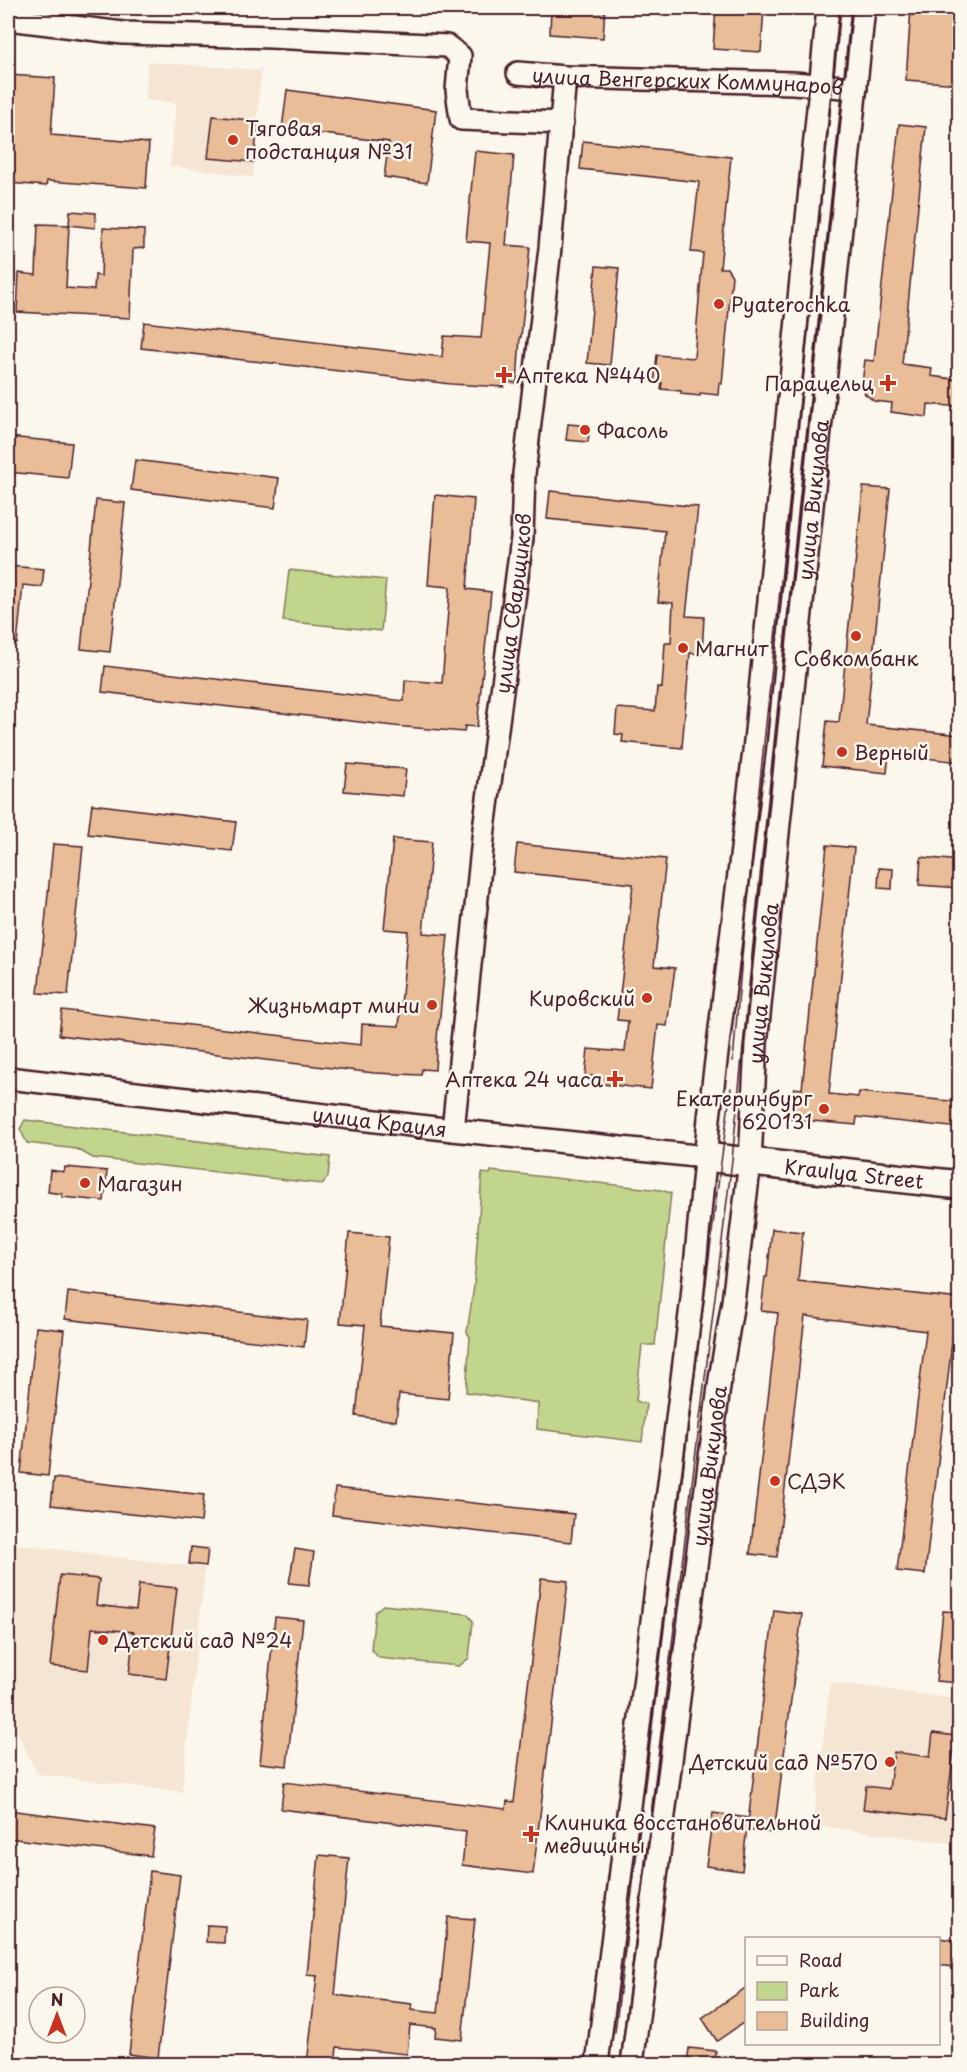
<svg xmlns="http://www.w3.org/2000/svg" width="967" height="2072" viewBox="0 0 967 2072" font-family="'Playpen Sans',sans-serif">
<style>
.built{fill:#f5e6d3}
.green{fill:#c1d68c;stroke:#867a5c;stroke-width:1.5}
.building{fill:#e8bd98;stroke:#4a1f2b;stroke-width:1.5}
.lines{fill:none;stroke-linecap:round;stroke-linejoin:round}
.minor-casing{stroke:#4a1f2b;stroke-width:26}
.major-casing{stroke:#4a1f2b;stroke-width:32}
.minor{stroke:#fbf7ec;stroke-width:21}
.major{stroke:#fbf7ec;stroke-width:27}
.tram{stroke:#4a1f2b;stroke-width:1.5}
.poi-dot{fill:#c8321e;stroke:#fbf7ec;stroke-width:2}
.labels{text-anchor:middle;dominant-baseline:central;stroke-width:5;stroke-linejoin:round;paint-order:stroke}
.street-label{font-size:20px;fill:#4a1f2b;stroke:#fbf7ec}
.poi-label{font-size:20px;fill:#4a1f2b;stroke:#fbf7ec;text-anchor:start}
</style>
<rect width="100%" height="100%" fill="#fbf7ec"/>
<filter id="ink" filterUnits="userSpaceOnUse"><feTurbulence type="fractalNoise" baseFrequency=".0167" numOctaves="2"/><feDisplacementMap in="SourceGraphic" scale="12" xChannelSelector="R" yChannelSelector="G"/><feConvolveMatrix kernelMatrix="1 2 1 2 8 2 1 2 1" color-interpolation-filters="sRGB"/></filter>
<g filter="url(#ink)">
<g class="built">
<path d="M147 62 261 70 253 177 170 166 176 103 146 100Z"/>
<path d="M8 1543 205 1568 182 1792 37 1774 8 1712Z"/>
<path d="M830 1682 959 1699V1844L813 1825Z"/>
</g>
<g class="green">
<path d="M289 570 386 580 381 631 283 621Z"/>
<path d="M25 1120 330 1157 328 1177 322 1184 93 1158 77 1149 27 1143 20 1129Z"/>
<path d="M491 1171 661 1190 671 1193 655 1345H642L636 1401 646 1404 642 1442 537 1429 538 1403 466 1392 470 1337 467 1332 474 1286 482 1173 490 1174Z"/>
<path d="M383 1605 467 1614 473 1621 469 1658 459 1666 379 1658 371 1649 375 1612Z"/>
</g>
<g class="building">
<path d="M551 8H605L603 38 550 34Z"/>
<path d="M716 8H764L761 52 713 49Z"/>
<path d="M911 8H960V84L906 80Z"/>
<path d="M8 75 55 78 51 135 149 143 146 188 47 181 46 186 8 183Z"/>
<path d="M287 90 436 110 427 183 384 177 389 142 282 129Z"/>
<path d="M213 116 258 121 254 162 208 158Z"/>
<path d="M899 124 926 127 902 364 932 368 931 376 960 380V407L928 404 927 417 891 412 892 403 874 401 865 394 862 384 865 360 874 361Z"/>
<path d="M583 141 731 157 720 268H727L732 276 722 384 719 383 718 395 700 393V396L681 394V391L661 389 662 383 654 382 657 355 694 358 703 253 691 252 699 182 580 169Z"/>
<path d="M475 151 514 155 506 245 530 247 521 337H520L517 383 504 382V387L451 384 141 348 144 322 442 357 444 336 481 338 490 243 466 241Z"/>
<path d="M70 211 96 213 95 228 69 225Z"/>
<path d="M38 224 69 225 66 288 94 290 95 275 101 276 103 228 144 230V248L133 249 130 318 17 312 19 273 36 275Z"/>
<path d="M596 266 619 268 610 365 587 363Z"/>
<path d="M568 424 590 426 588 442 566 440Z"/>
<path d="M8 437 72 443 68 478 8 472Z"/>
<path d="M135 460 279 478 275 508 131 490Z"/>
<path d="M863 487 890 489 866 725 960 735V762L889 754 887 773 822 766 827 721 839 722Z"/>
<path d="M550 491 698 507 686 616 704 617 702 654 690 653 682 748 622 742 623 735 615 734 617 708 655 711 657 687 662 688 665 643H671L673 603 658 602 665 531 547 519Z"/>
<path d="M435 495 474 499 467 589 491 592 477 727 465 726 464 732 394 726 102 692 105 666 404 701 405 680 442 683 450 587 428 585Z"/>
<path d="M96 500 125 503 110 652 81 649Z"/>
<path d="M8 566 44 569 42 587 23 585 17 644 8 643Z"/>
<path d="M347 764 406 769 403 796 344 791Z"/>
<path d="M92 804 236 822 232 851 88 834Z"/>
<path d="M393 839 432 842 423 933 448 935 439 1025H438L435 1070 422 1069 421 1075 374 1073 59 1035 62 1010 361 1045 362 1024 399 1026 408 931 384 929Z"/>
<path d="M53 844 83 846 68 995 38 993Z"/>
<path d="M517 844 666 859 654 966 675 968 667 1026 658 1025 651 1089 592 1083 593 1076H585L588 1049 625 1052 628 1021 617 1020 633 884 514 872Z"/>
<path d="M827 845 854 848 829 1094 858 1097 859 1092 960 1102V1128L857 1117 856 1125 790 1119 794 1088 802 1089Z"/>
<path d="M921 857 960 861V888L919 885Z"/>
<path d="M879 868 893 869 892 889 878 888Z"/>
<path d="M65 1167 107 1171 104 1201 62 1197V1194L48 1192 50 1170 64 1172Z"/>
<path d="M772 1229 803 1232 798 1281 960 1299V1334H953L925 1574 897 1571 926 1331 805 1316 777 1557 750 1554 778 1313 761 1311 765 1277H767Z"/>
<path d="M349 1233 389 1237 380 1326 454 1333 448 1399 399 1394 396 1421 356 1416 365 1325 340 1323Z"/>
<path d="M68 1292 307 1320 304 1347 65 1319Z"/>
<path d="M36 1327 64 1330 48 1476 21 1473Z"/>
<path d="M54 1478 204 1495 201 1522 51 1505Z"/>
<path d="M335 1488 574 1514 571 1542 332 1515Z"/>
<path d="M191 1547 208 1549 206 1566 189 1564Z"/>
<path d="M295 1549 314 1552 309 1585 289 1583Z"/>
<path d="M60 1575 99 1579 96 1605 136 1610 139 1584 177 1588 166 1679 129 1674 134 1632 92 1628 88 1670 50 1666Z"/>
<path d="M541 1578 568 1581 533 1874 462 1865 466 1832 281 1809 284 1782 506 1809 507 1801 514 1802Z"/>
<path d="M774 1610 802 1614 774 1833 747 1830Z"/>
<path d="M943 1611 960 1612V1683L936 1681Z"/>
<path d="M275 1617 303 1620 287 1766 260 1763Z"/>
<path d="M933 1733 956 1736 945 1818 863 1809 866 1786 889 1789 894 1752 930 1757Z"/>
<path d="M8 1810 155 1829 151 1856 8 1838Z"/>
<path d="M713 1813 748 1818 742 1871 706 1866Z"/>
<path d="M319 1855 349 1858 335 1995 412 2004 411 2010 438 2013 448 1917 475 1919 462 2040 435 2037 436 2028 410 2025 407 2054 337 2047 335 2064H307L317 1976 307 1975Z"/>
<path d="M150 1871 180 1875 158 2058 129 2054Z"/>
<path d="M207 1925 225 1926 224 1943 206 1942Z"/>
<path d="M939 1938 960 1941V1968L939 1965Z"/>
<path d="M747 1987V2020L717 2041 702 2018Z"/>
<path d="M689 2048 716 2051 715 2064H687Z"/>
</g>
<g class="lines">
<defs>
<g id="minor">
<path d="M8 19 123 33 271 37 447 46 460 56 457 90 461 119 562 123"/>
<path id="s1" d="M518 73 565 77 793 83 856 88"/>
<path id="s2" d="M8 1078 453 1130 705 1157"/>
<path id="s3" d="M453 1130 484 829 522 538 524 474 550 248 565 77"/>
<path d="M597 2064 692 1298 709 1118 754 751 828 8"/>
<path id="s4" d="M632 2064 720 1379 733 1302 750 1161 756 1044 864 8"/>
</g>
<g id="major">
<path id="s5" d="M705 1157 960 1185"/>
</g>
</defs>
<use href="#minor" class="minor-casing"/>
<use href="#major" class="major-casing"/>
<use href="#minor" class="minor"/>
<use href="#major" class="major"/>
<g class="tram">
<path d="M733 1061 744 934 841 8"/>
<path d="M615 2032 716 1200 731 1088"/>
<path d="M620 2064 732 1160 754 934 851 8"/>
</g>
</g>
</g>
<g class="poi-dot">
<circle cx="233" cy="140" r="6"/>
<circle cx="719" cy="304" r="6"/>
<path d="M501 366h6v6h6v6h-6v6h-6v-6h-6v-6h6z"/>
<path d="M885 374h6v6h6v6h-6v6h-6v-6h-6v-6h6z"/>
<circle cx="585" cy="430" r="6"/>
<circle cx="856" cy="636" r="6"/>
<circle cx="683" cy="648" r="6"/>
<circle cx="842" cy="752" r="6"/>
<circle cx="647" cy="998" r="6"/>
<circle cx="432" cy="1005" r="6"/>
<path d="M612 1070h6v6h6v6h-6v6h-6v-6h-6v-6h6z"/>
<circle cx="824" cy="1109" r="6"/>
<circle cx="85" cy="1183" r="6"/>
<circle cx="775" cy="1481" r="6"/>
<circle cx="103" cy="1640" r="6"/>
<circle cx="890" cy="1762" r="6"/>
<path d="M528 1825h6v6h6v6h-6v6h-6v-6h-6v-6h6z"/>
</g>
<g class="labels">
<g class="street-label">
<text stroke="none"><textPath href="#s1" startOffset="170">улица Венгерских Коммунаров</textPath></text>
<text stroke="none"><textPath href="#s4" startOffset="1575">улица Викулова</textPath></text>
<text stroke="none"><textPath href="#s3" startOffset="530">улица Сварщиков</textPath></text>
<text stroke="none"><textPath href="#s4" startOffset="1089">улица Викулова</textPath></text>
<text stroke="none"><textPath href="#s2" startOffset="374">улица Крауля</textPath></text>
<text stroke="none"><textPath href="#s5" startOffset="150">Kraulya Street</textPath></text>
<text stroke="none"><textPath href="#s4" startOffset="603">улица Викулова</textPath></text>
</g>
<g class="poi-label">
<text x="245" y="128">Тяговая<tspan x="245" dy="23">подстанция №31</tspan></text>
<text x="731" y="304">Pyaterochka</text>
<text x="516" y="375">Аптека №440</text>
<text x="874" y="383" text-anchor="end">Парацельц</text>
<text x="597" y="430">Фасоль</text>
<text x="695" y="648">Магнит</text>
<text x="856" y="658" text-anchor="middle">Совкомбанк</text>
<text x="854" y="752">Верный</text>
<text x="635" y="998" text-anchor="end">Кировский</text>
<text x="420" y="1005" text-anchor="end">Жизньмарт мини</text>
<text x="603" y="1079" text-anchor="end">Аптека 24 часа</text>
<text x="812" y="1098" text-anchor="end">Екатеринбург<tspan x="812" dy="23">620131</tspan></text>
<text x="97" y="1183">Магазин</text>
<text x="787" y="1481">СДЭК</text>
<text x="115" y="1640">Детский сад №24</text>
<text x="878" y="1762" text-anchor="end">Детский сад №570</text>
<text x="544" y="1822">Клиника восстановительной<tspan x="544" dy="23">медицины</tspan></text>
</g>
</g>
<rect width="967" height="2072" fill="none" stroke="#fbf7ec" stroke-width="30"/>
<rect x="15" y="15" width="937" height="2042" fill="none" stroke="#4a1f2b" stroke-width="2" filter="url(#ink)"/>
<rect x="745" y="1937" width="195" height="108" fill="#fbf7ec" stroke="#b4a19f" stroke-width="1.5"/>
<rect x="757" y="1956" width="30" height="9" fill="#fbf7ec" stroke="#b4a19f" stroke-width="1.5"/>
<text x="799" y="1967" font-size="18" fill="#4a1f2b">Road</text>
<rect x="757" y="1982" width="30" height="18" fill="#c1d68c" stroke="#b4a19f" stroke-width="1.5"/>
<text x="799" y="1997" font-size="18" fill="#4a1f2b">Park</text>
<rect x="757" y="2012" width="30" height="18" fill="#e8bd98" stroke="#b4a19f" stroke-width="1.5"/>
<text x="799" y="2027" font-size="18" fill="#4a1f2b">Building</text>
<g transform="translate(57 2015)"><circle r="28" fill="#fbf7ec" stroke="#b4a19f" stroke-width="1.5"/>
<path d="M0-4.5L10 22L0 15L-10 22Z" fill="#c8321e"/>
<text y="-9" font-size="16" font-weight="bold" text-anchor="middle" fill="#4a1f2b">N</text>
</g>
</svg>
